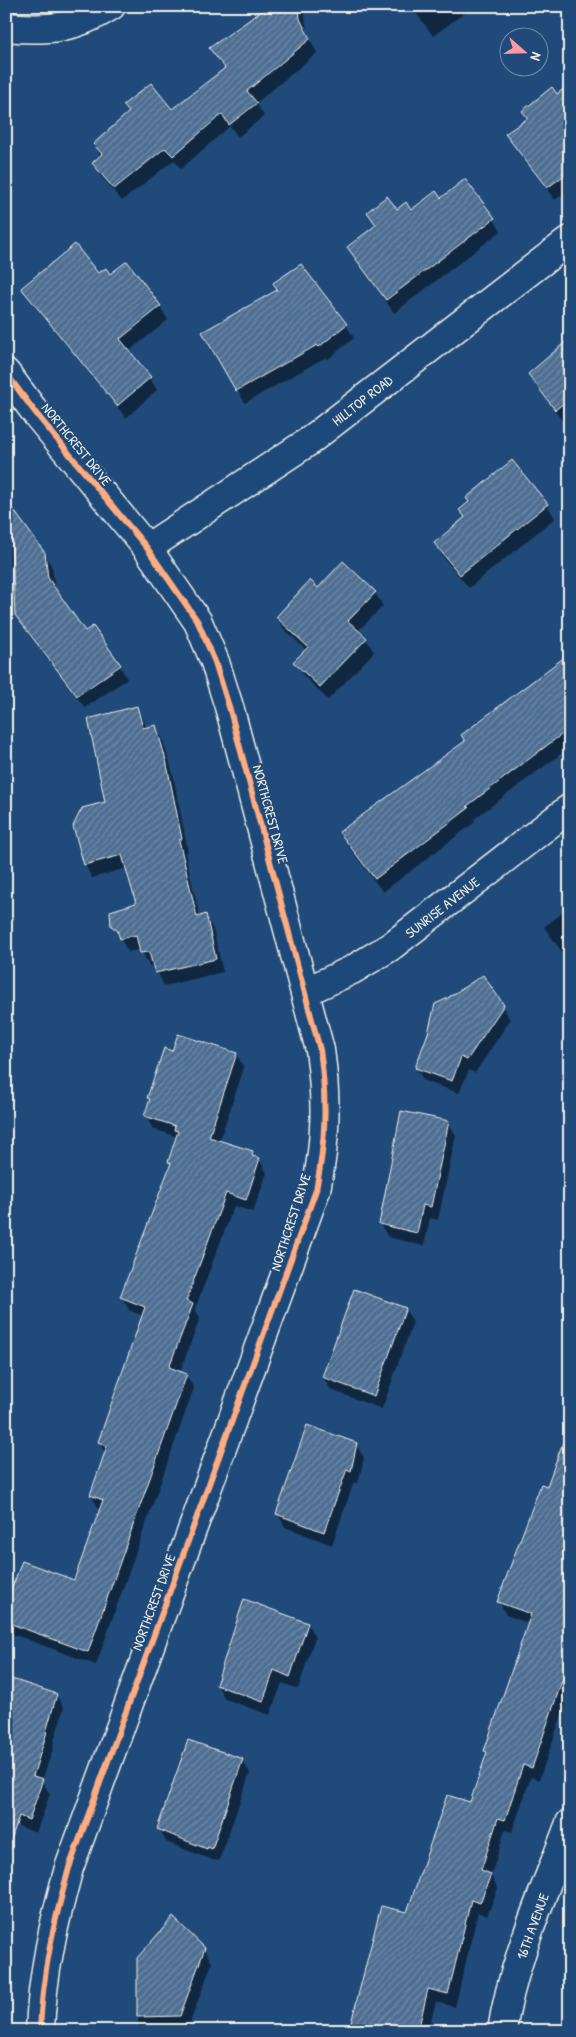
<svg xmlns="http://www.w3.org/2000/svg" width="576" height="2037" viewBox="0 0 576 2037" font-family="'Patrick Hand',sans-serif">
<style>
.shadow{fill:#0007}
.building{fill:url(#building-hatch);stroke:#f4f1e8}
.lines{fill:none;stroke-linecap:round;stroke-linejoin:round}
.minor-casing{stroke:#f4f1e8;stroke-width:31}
.minor{stroke:#1f4a7a;stroke-width:28}
.cycleway-casing{stroke:#1f4a7a;stroke-width:9}
.cycleway{stroke:#ffac80;stroke-width:6}
.labels{text-anchor:middle;dominant-baseline:central;stroke-width:4.5;stroke-linejoin:round;paint-order:stroke}
.street-label{font-size:14px;fill:#f4f1e8;stroke:#1f4a7a}
</style>
<defs>
<pattern id="building-hatch" width="6" height="6" patternUnits="userSpaceOnUse" patternTransform="scale(1.25)"><rect width="6" height="6" fill="#4d6e92"/><path d="M-1 1l2-2M0 6l6-6M5 7l2-2" fill="none" stroke="#708aa6"/></pattern>
</defs>
<rect width="100%" height="100%" fill="#1f4a7a"/>
<filter id="ink" filterUnits="userSpaceOnUse"><feTurbulence type="fractalNoise" baseFrequency=".02" numOctaves="2"/><feDisplacementMap in="SourceGraphic" scale="10" xChannelSelector="R" yChannelSelector="G"/><feConvolveMatrix kernelMatrix="1 2 1 2 8 2 1 2 1" color-interpolation-filters="sRGB"/></filter>
<g filter="url(#ink)">
<g class="shadow">
<path d="M265 6H304L307 33 317 53 256 103 264 116 238 137 230 126 181 169 174 160 122 201 101 176 93 163 101 156 94 144 129 113 125 105 172 111 225 70 210 49 266 10Z"/>
<path d="M411 6H474L433 36Z"/>
<path d="M570 86V189L555 200 515 147 507 134 527 119 523 111 557 96Z"/>
<path d="M441 200 493 218 501 231 394 313 357 260 376 226 369 213 396 211 411 212Z"/>
<path d="M301 266 346 325 354 338 327 360 326 357 245 403 204 332 278 290Z"/>
<path d="M98 275 109 276 160 307 168 320 128 352 149 377 157 390 126 418 31 301 23 288Z"/>
<path d="M570 340V417L563 422 537 387 529 374Z"/>
<path d="M512 462 547 505 555 518 469 588 443 557 435 544 466 519 461 510Z"/>
<path d="M6 502 44 553 52 567 55 589 85 633 120 666 127 679 85 708 24 628 16 614 14 563 6 569Z"/>
<path d="M343 563 375 593 383 606 358 631 366 639 374 652 328 700 303 675 295 662 306 650 285 630 277 617 318 590Z"/>
<path d="M570 659V747L474 819 475 822 383 892 348 846 340 833 466 741Z"/>
<path d="M136 707 144 720 146 729 156 726 163 740 173 774 188 852 185 853 200 917 206 916 213 929 223 972 164 986 154 965 149 966 141 949 128 952 113 925 138 903 127 868 92 878 85 865Z"/>
<path d="M570 907V963L544 927Z"/>
<path d="M503 1006 510 1020 475 1073 469 1070 459 1093 424 1081 416 1068Z"/>
<path d="M173 1052 236 1054 244 1068 219 1142 252 1153 255 1158 259 1159 267 1173 253 1212 234 1206 195 1309 200 1318 180 1372 186 1375 194 1388 96 1665 10 1633 6 1627V1608L74 1581 101 1509H99L91 1495 105 1453 99 1442 143 1316 129 1310 122 1297 171 1165 170 1162 178 1137 153 1129 146 1116 150 1102 148 1098Z"/>
<path d="M448 1122 456 1135 438 1220 430 1218 424 1246 388 1237 380 1224Z"/>
<path d="M405 1309 413 1322 382 1409 331 1390 323 1377Z"/>
<path d="M570 1426V1692L539 1780 531 1777 512 1832 505 1830 491 1876 498 1888 487 1916 478 1912 455 2007 436 2002 428 2031H350L381 1907 408 1914 471 1804 488 1755 485 1751 529 1623 506 1615 499 1601 547 1488Z"/>
<path d="M356 1444 364 1458 358 1483 354 1482 332 1545 285 1527 277 1513Z"/>
<path d="M245 1601 308 1624 315 1638 298 1689 282 1683 270 1715 225 1699 217 1685Z"/>
<path d="M56 1695 64 1708 53 1745 54 1746 42 1781 50 1794 36 1833 6 1821Z"/>
<path d="M242 1760 250 1773 219 1861 215 1860V1861L166 1842 159 1828Z"/>
<path d="M204 1949 212 1963 187 2031H138V1959Z"/>
</g>
<g class="building">
<path d="M269 6H299L300 19 310 39 247 91 257 103 229 125 222 114 173 156 165 148 114 189 92 163 102 154 93 144 129 112 123 105 151 83 172 109 225 68 209 48Z"/>
<path d="M570 84V171L547 188 505 134 528 118 522 111 552 87 557 94Z"/>
<path d="M465 179 495 218 386 300 347 247 376 225 367 212 387 196 397 209 406 202 411 210 436 191 441 198Z"/>
<path d="M75 244 98 273 106 268 110 274 127 261 161 306 120 339 151 377 117 406 21 288Z"/>
<path d="M301 264 347 324 319 347 317 345 236 391 202 332 277 290 273 283Z"/>
<path d="M570 338V398L555 410 528 374Z"/>
<path d="M512 460 548 504 460 575 434 543 465 517 459 510 469 502 466 498Z"/>
<path d="M10 505 45 553 48 578 85 631 93 626 121 665 77 696 15 615Z"/>
<path d="M343 561 376 592 348 621 367 638 320 687 293 662 308 647 276 617 310 580 318 588Z"/>
<path d="M570 653V728L467 806 469 808 375 879 339 832 465 741 461 735Z"/>
<path d="M137 706 143 728 156 725 166 760 182 839 179 840 197 917 206 914 216 959 155 973 149 952 140 953 136 935 120 939 117 930 111 926 110 911 136 903 122 855 84 865 73 826 82 808 105 802 88 719Z"/>
<path d="M483 975 504 1005 467 1060 461 1057 452 1081 415 1068 428 1033 435 1004 446 999Z"/>
<path d="M178 1034 237 1053 209 1137 253 1151 252 1156 260 1158 246 1200 226 1193 186 1301 193 1304 169 1367 187 1374 88 1652 6 1622V1604L22 1561 74 1580 103 1500 90 1495 107 1446 98 1442 145 1307 120 1297 171 1163 168 1162 178 1131 174 1130 175 1126 144 1116 150 1099 147 1098 164 1048 172 1051Z"/>
<path d="M401 1111 449 1121 431 1207 423 1205 417 1233 379 1224Z"/>
<path d="M354 1289 406 1308 374 1396 322 1377Z"/>
<path d="M307 1425 357 1443 351 1471 347 1469 324 1532 276 1514Z"/>
<path d="M567 1431 570 1432V1658L532 1768 523 1765 505 1820 498 1818 481 1870 491 1874 480 1903 471 1900 448 1994 428 1989 418 2031H382L351 2023 381 1906 407 1912 447 1795 470 1802 487 1752 484 1751 531 1614 497 1602 541 1484 547 1486Z"/>
<path d="M244 1599 308 1623 290 1677 274 1670 263 1702 216 1685Z"/>
<path d="M6 1677 57 1694 46 1732H47L33 1776 43 1779 29 1820 19 1816 11 1840H6Z"/>
<path d="M188 1740 243 1759 212 1849 208 1847 207 1849 157 1829Z"/>
<path d="M173 1917 205 1948 180 2016 137 2017V1958Z"/>
</g>
<g class="lines">
<defs>
<g id="minor">
<path d="M6 27C47 31 75 29 111 6"/>
<path d="M6 373 38 416 147 548 198 622 215 662 230 710 320 1050C327 1099 326 1141 316 1190L69 1868C54 1922 42 1974 40 2031"/>
<path d="M147 548 308 442 570 240"/>
<path d="M305 992 352 970 390 947 570 808"/>
<path d="M502 2031C512 1962 546 1888 570 1823"/>
</g>
</defs>
<use href="#minor" class="minor-casing"/>
<use href="#minor" class="minor"/>
<defs>
<path id="cycleway" d="M6 373 38 416 147 548 198 622 215 662 230 710 320 1050C327 1099 326 1141 316 1190L69 1868C54 1922 42 1974 40 2031"/>
</defs>
<use href="#cycleway" class="cycleway-casing"/>
<use href="#cycleway" class="cycleway"/>
</g>
</g>
<g class="labels">
<g class="street-label">
<text transform="translate(362 400) rotate(-38)">HILLTOP ROAD</text>
<text transform="translate(77 444) rotate(51)">NORTHCREST DRIVE</text>
<text transform="translate(271 814) rotate(75)">NORTHCREST DRIVE</text>
<text transform="translate(442 907) rotate(-38)">SUNRISE AVENUE</text>
<text transform="translate(290 1222) rotate(-72)">NORTHCREST DRIVE</text>
<text transform="translate(153 1602) rotate(-70)">NORTHCREST DRIVE</text>
<text transform="translate(532 1926) rotate(-70)">16TH AVENUE</text>
</g>
</g>
<rect width="576" height="2037" fill="none" stroke="#1f4a7a" stroke-width="25"/>
<rect x="12" y="12" width="551" height="2012" fill="none" stroke="#f4f1e8" stroke-width="2" filter="url(#ink)"/>
<g transform="translate(524 52) rotate(110)"><circle r="24" fill="#1f4a7a" stroke="#748da6"/>
<path d="M0-4L9 19L0 12L-9 19Z" fill="#ff9aa2"/>
<text y="-8" font-size="14" font-weight="bold" text-anchor="middle" fill="#f4f1e8">N</text>
</g>
</svg>
